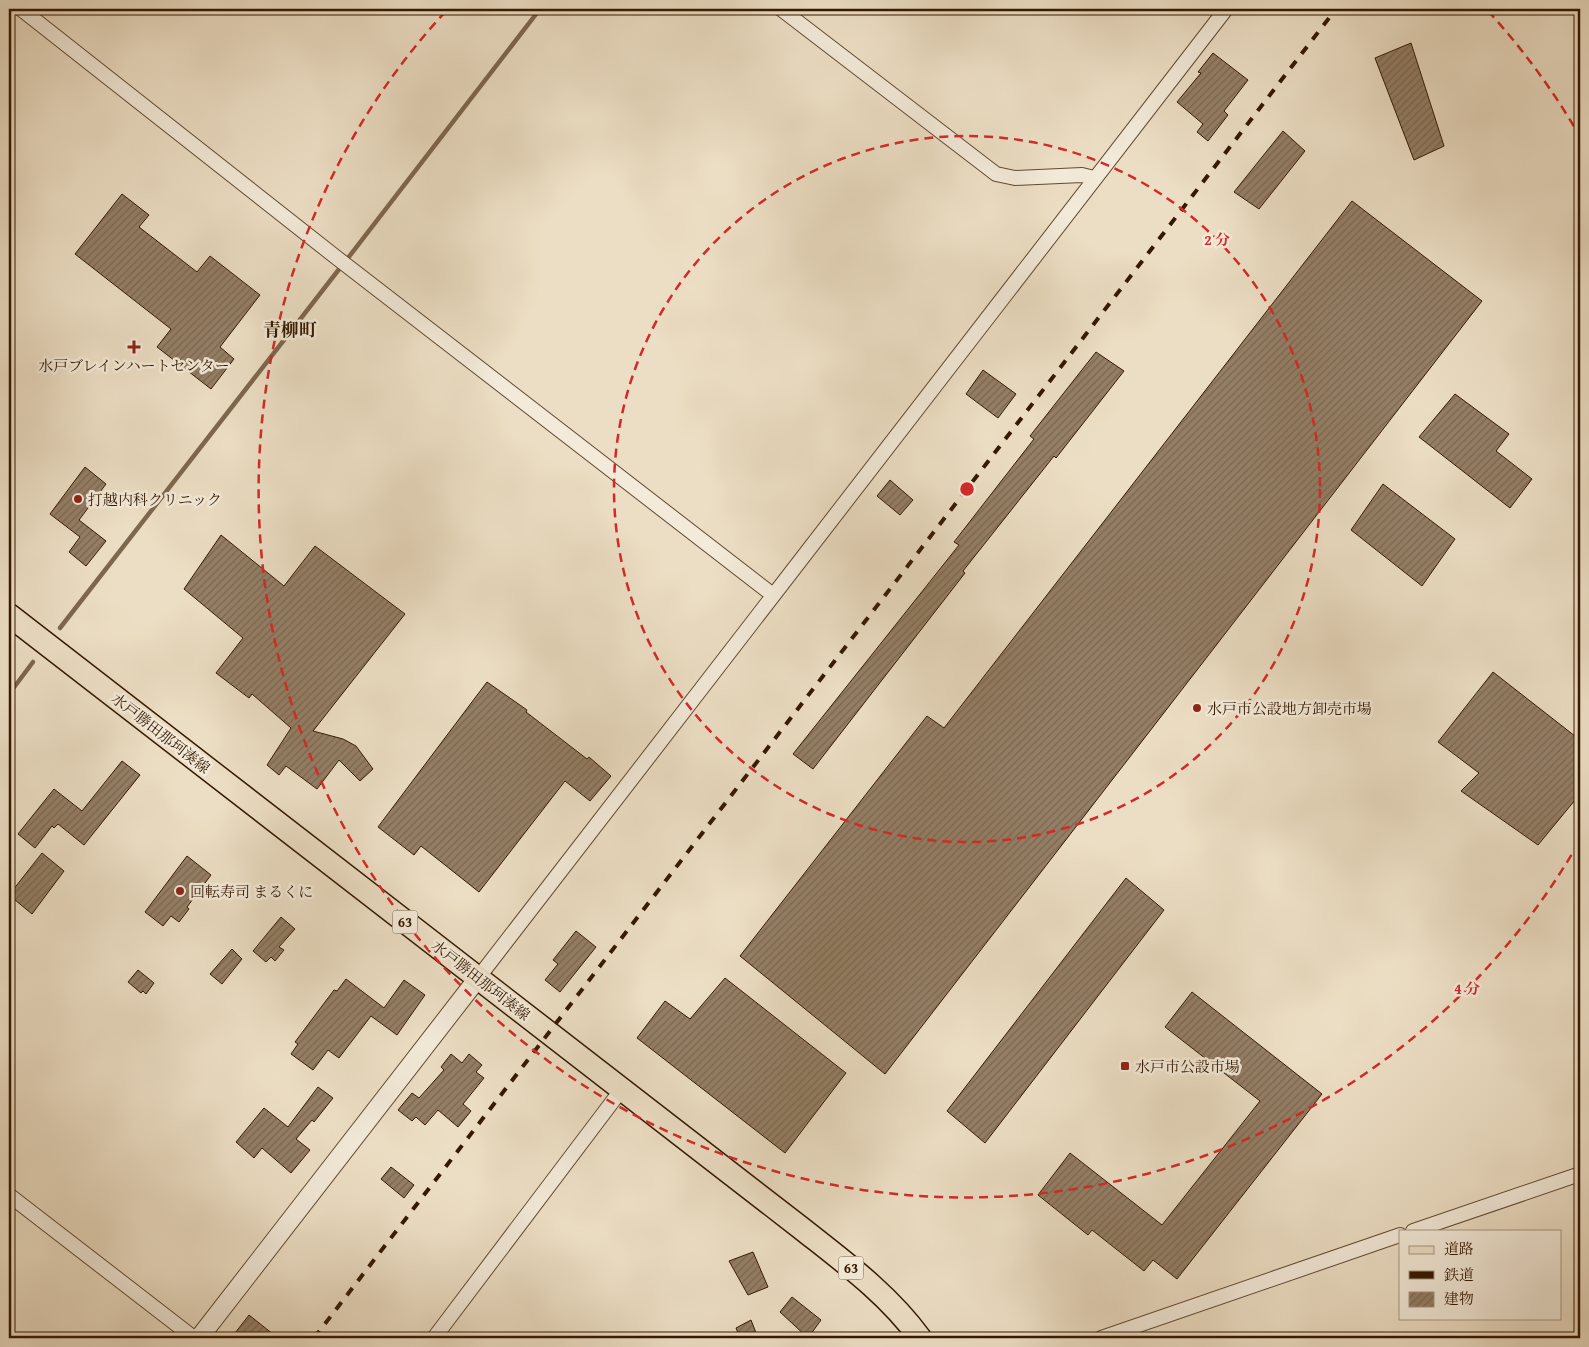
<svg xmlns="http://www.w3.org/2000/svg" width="1589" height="1347" viewBox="0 0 1589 1347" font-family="'Gentium Book Plus','Noto Serif JP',serif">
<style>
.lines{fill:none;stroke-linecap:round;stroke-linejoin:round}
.stream{stroke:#7d674d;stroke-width:4.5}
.building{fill:url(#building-hatch);stroke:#341900}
.minor-casing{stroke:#624a31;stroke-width:16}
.tertiary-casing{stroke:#624a31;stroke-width:20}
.primary-casing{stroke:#341900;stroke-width:25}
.minor{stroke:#f3ead9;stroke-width:14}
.tertiary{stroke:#f3ead9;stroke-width:18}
.primary{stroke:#ecdec4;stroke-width:22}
.rail{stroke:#341900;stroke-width:4;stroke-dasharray:9 9;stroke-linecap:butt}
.ring{fill:none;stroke:#d62828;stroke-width:2.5;stroke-dasharray:9 6}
.poi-dot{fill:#8f2418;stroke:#f3ead9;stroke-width:2}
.labels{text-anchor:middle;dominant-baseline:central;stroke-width:5;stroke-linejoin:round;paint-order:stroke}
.shield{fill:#f3ead9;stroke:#6d5841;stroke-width:1}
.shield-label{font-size:14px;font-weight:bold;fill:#341900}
.poi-label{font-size:15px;fill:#341900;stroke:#f3ead9;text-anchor:start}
.street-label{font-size:15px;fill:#341900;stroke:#f3ead9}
.quarter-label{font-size:18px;font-weight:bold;fill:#341900;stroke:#f3ead9}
.centre{fill:#d62828;stroke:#f3ead9;stroke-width:2.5}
.ring-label{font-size:15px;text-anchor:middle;font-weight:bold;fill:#d62828;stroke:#f3ead9;stroke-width:5;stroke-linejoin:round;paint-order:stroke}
</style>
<defs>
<pattern id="building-hatch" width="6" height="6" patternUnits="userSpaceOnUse" patternTransform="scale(1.25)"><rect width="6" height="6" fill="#947f66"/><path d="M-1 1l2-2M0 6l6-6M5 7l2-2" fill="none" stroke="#7a6752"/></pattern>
</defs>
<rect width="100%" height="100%" fill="#ecdec4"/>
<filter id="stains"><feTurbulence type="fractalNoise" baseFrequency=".004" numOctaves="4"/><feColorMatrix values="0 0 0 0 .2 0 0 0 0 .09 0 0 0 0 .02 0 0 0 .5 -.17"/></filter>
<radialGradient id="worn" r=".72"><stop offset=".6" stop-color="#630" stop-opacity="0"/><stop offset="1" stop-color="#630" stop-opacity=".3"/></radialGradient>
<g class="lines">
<g class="stream">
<path d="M348 258 540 9"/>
<path d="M60 628 340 268"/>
<path d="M9 694 33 662"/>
</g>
</g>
<g class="building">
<path d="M1411 43 1444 146 1414 160 1375 58Z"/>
<path d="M1213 53 1248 80 1224 111 1228 115 1208 141 1197 132 1203 124 1177 102 1201 73 1198 72Z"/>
<path d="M1283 131 1305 151 1259 209 1234 192Z"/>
<path d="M122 194 149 215 139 227 197 272 210 256 260 295 220 347 234 359 211 389 157 347 171 329 75 254Z"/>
<path d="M1352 201 1482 301 885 1074 740 956 927 716 944 728Z"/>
<path d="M1096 352 1124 371 1056 458 1054 456 963 571 965 573 813 769 793 754 959 545 954 542 1034 439 1030 436Z"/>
<path d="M983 370 1016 394 998 418 966 394Z"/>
<path d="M1455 394 1509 434 1496 451 1532 479 1510 508 1419 437Z"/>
<path d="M85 467 106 484 79 520 106 541 86 566 69 552 80 537 50 514Z"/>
<path d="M890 480 913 500 900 515 877 496Z"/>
<path d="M1383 484 1455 539 1422 586 1351 530Z"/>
<path d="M221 535 284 586 315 546 405 614 313 731 343 739 356 746 373 769 360 781 339 760 317 789 286 766 279 775 267 765 291 728 252 694 249 698 216 673 243 638 184 589Z"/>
<path d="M1493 672 1580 740V794L1538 845 1461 791 1479 773 1438 742Z"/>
<path d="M487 682 527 710 526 712 587 759 589 757 611 776 590 801 565 781 479 892 421 846 414 855 378 827Z"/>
<path d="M122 761 140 775 84 845 58 824 54 828 52 826 35 848 18 834 54 789 82 811Z"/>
<path d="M42 853 64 871 32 914 9 895Z"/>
<path d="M187 856 211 875 187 907 189 909 179 922 171 916 163 926 145 912Z"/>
<path d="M1126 878 1164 910 985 1143 947 1111Z"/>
<path d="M281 917 295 929 279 947 284 950 275 961 271 957 266 962 253 951Z"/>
<path d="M576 931 596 947 560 992 545 980 558 964 553 960Z"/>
<path d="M232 949 242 959 222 984 210 974Z"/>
<path d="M138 970 154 983 146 994 143 991 141 993 128 982Z"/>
<path d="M725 978 846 1073 785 1153 637 1038 665 1001 690 1019Z"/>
<path d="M346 979 384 1008 404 980 425 995 397 1035 371 1016 339 1058 328 1050 313 1070 291 1054 298 1044 295 1042 334 990 337 991Z"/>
<path d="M1192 992 1322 1094 1177 1279 1153 1260 1144 1271 1092 1230 1088 1235 1038 1195 1070 1153 1162 1225 1260 1101 1165 1027Z"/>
<path d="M451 1054 462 1063 469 1054 482 1065 476 1072 484 1078 463 1104 471 1111 458 1127 438 1110 425 1125 416 1117 412 1121 398 1110 412 1093 419 1098 444 1070 441 1067Z"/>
<path d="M318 1087 333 1098 314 1122 312 1120 296 1139 310 1150 291 1173 262 1148 254 1158 236 1142 264 1108 288 1127Z"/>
<path d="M391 1167 414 1185 404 1198 381 1179Z"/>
<path d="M753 1252 768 1287 748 1295 729 1261Z"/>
<path d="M792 1297 821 1320 808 1338 780 1312Z"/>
<path d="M249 1315 278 1338H242L235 1333Z"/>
<path d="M751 1320 758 1338H740L736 1328Z"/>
</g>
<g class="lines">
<defs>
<g id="minor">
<path d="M21 9 337 258 773 595"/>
<path d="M781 9 996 174 1015 178 1082 175 1094 178"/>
<path d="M478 978 1226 9"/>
<path d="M9 1195 194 1338"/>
<path d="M1413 1231 1580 1174"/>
<path d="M434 1338 622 1089"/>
<path d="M1101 1338 1400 1235"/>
</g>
<path id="tertiary" d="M199 1338 478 978"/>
<path id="primary" d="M9 615 801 1228C844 1262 888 1294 920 1338"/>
</defs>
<use href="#minor" class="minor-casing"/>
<use href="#tertiary" class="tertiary-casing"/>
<use href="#primary" class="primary-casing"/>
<use href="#minor" class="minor"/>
<use href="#tertiary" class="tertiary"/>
<use href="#primary" class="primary"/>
<path class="rail" d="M314 1338 1336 9"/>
</g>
<g class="ring">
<circle cx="967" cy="489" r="353"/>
<path d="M1579 842A707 707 0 1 1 446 11M1488 11A707 707 0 0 1 1579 135"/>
</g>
<g class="poi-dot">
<path d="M131.5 339.5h5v5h5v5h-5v5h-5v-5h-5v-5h5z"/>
<circle cx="78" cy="499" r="5"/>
<circle cx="1197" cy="708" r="5"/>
<circle cx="180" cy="891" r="5"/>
<rect x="1120" y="1061" width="10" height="10" rx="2.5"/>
</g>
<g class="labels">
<g class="shield">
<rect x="392.5" y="910.5" width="25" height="23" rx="4"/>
<rect x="838.5" y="1256.5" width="25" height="23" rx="4"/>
</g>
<g class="shield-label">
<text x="405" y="922">63</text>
<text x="851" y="1268">63</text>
</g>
<g class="poi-label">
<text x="134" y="365" text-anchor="middle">水戸ブレインハートセンター</text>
<text x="88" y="499">打越内科クリニック</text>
<text x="1207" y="708">水戸市公設地方卸売市場</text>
<text x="190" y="891">回転寿司 まるくに</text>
<text x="1135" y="1066">水戸市公設市場</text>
</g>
<g class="street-label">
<text transform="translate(161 733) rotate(38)">水戸勝田那珂湊線</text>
<text transform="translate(481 980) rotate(38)">水戸勝田那珂湊線</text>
</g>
<g class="quarter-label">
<text x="290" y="329">青柳町</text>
</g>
</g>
<circle cx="967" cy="489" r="8" class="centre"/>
<g class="ring-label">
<text x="1217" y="245">2 分</text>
<text x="1467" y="994">4 分</text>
</g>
<rect width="1589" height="1347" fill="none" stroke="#ecdec4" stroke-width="30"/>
<rect x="10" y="10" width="1569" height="1327" fill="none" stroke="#341900" stroke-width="2.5"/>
<rect x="15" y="15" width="1559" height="1317" fill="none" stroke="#341900"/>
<rect x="1399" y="1230" width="162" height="90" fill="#f3ead9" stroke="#a79682"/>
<rect x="1409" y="1246" width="25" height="8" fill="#ecdec4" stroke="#a79682"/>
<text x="1444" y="1254" font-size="15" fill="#341900">道路</text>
<rect x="1409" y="1271" width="25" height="8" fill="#341900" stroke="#a79682"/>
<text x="1444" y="1280" font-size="15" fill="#341900">鉄道</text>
<rect x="1409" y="1292" width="25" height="15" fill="url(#building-hatch)" stroke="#a79682"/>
<text x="1444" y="1304" font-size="15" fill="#341900">建物</text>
<rect width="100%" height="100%" filter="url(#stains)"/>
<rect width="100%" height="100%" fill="url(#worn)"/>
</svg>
